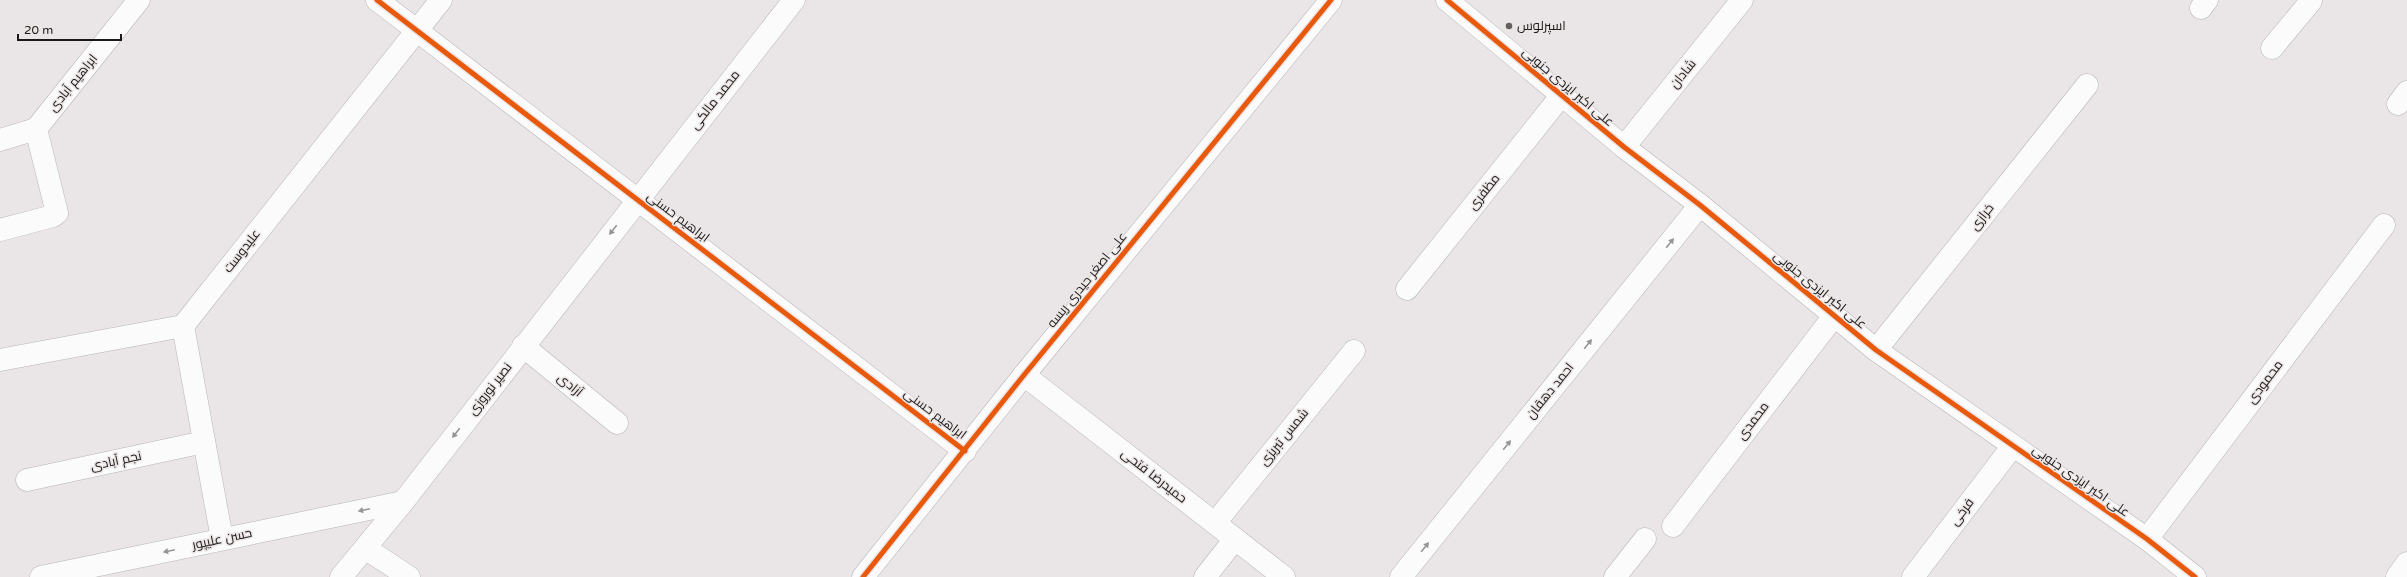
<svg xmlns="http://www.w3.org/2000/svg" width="2407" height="577" viewBox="0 0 2407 577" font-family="'Varela Round',Cairo,sans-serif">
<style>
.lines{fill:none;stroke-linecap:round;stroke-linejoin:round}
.minor-casing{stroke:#b7b4b5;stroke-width:23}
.minor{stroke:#fcfbfb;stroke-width:22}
.cycleway-casing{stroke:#ebe5e6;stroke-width:8}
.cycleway{stroke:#e8590c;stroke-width:5}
.oneway{fill:#969595}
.poi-dot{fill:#636060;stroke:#ebe5e6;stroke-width:1.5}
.labels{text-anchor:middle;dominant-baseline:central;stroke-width:3;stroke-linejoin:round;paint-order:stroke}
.poi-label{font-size:13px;fill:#1a1818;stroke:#ebe5e6;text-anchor:start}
.street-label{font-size:13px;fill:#1a1818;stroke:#ebe5e6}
</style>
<rect width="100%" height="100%" fill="#eae6e7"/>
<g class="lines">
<defs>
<g id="minor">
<path d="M377 0 965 451"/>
<path d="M1447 0 1624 147 1700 205 1876 350 2147 539 2195 577"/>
<path d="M2201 8 2207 0"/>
<path d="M2272 48 2311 1"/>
<path d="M2398 104 2407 92"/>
<path d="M0 140 36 129"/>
<path d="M1624 147 1742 0"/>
<path d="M0 230 53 216 57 213 36 129 139 0"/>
<path d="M1407 289 1561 96"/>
<path d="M183 326 222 539"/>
<path d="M523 346 617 423"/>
<path d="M1876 350 2087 85"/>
<path d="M0 360 183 326 441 0"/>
<path d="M1024 375 1284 577"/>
<path d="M27 480 204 442"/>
<path d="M1215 523 1354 351"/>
<path d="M1673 526 1834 316"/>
<path d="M2147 539 2384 225"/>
<path d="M365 548 409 577"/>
<path d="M41 577 403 502"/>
<path d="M341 577 403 502 794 0"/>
<path d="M863 577 1024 375 1331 0"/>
<path d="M1205 577 1235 539"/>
<path d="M1401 577 1700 205"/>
<path d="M1615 577 1645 539"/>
<path d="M1913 577 2012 447"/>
<path d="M2397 577 2407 563"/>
</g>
</defs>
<use href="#minor" class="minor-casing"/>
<use href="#minor" class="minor"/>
<defs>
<g id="cycleway">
<path d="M377 0 965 451"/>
<path d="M1447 0 1624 147 1700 205 1876 350 2147 539 2195 577"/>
<path d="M863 577 1024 375 1331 0"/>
</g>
</defs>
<use href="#cycleway" class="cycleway-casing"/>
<use href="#cycleway" class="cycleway"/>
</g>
<defs><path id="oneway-solid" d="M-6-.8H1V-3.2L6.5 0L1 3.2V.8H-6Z"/></defs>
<g class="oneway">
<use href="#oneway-solid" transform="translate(613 230) rotate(128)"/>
<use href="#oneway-solid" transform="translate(1670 243) rotate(-51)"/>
<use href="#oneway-solid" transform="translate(1588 344) rotate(-51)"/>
<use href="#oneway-solid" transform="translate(456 433) rotate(128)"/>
<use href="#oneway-solid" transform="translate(1507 445) rotate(-51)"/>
<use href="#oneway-solid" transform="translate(364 510) rotate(168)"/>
<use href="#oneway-solid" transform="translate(1425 547) rotate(-51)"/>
<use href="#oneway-solid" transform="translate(169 551) rotate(168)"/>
</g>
<circle class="poi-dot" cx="1509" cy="26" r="4"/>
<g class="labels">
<g class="poi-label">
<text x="1517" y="26">اسپرلوس</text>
</g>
<g class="street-label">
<text transform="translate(1683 74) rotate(-51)">شادان</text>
<text transform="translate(73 83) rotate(-51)">ابراهیم آبادی</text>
<text transform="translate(1568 87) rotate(40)">علی اکبر ایزدی جنوبی</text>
<text transform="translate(715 100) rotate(-52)">محمد مالکی</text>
<text transform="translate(1484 192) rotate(-51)">مظفری</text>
<text transform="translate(678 217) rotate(37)">ابراهیم حسنی</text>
<text transform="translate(1982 217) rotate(-52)">خرازی</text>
<text transform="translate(242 251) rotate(-52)">علیدوست</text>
<text transform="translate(1087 280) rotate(-51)">علی اصغر حیدری ریسه</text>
<text transform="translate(1820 290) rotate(39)">علی اکبر ایزدی جنوبی</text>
<text transform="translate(2265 382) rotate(-53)">محمودی</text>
<text transform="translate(570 385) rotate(40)">آزادی</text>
<text transform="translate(490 389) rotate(-52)">نصیر نوروزی</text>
<text transform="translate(1550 391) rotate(-51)">احمد دهقان</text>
<text transform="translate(935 414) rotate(37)">ابراهیم حسنی</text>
<text transform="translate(1753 421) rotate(-53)">محمدی</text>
<text transform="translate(1284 437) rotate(-51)">شمس تبریزی</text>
<text transform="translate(116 461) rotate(-12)">نجم آبادی</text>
<text transform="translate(1154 476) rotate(38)">حمیدرضا فتحی</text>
<text transform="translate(2081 481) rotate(35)">علی اکبر ایزدی جنوبی</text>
<text transform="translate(1962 512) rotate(-53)">فرخی</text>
<text transform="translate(222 539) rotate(-12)">حسن علیپور</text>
</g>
</g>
<path d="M18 34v6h103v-6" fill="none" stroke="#1a1818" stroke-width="2"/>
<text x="24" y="34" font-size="12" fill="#1a1818" stroke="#ebe5e6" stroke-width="3" paint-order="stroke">20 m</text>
</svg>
